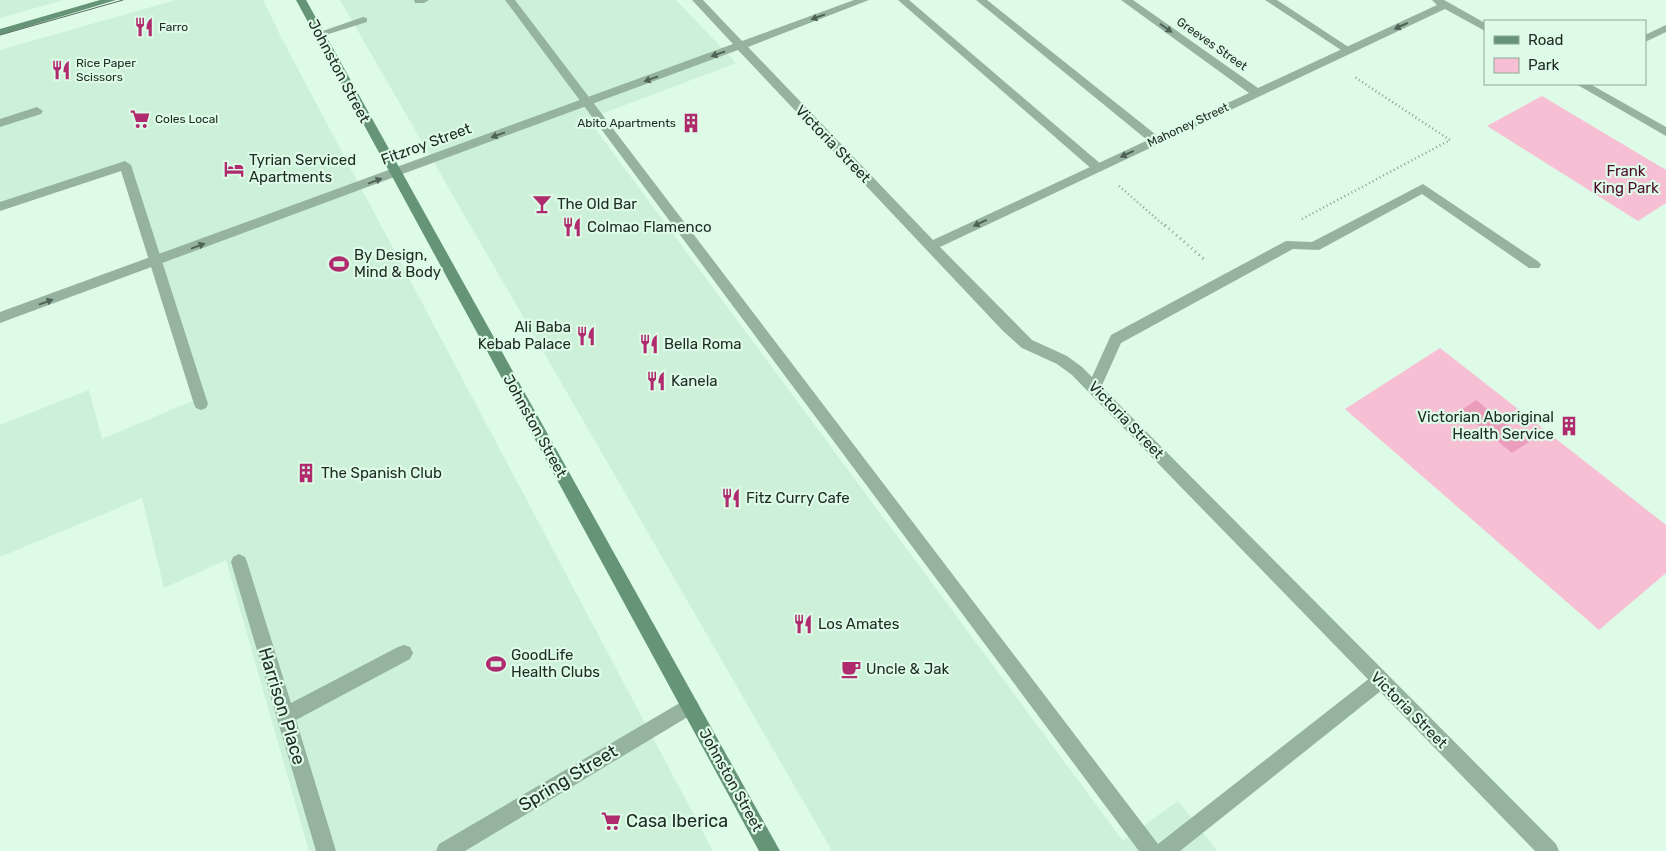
<svg xmlns="http://www.w3.org/2000/svg" width="1666" height="851" viewBox="0 0 1666 851" font-family="Rubik,sans-serif">
<style>
.built{fill:#ccf1d8}
.green{fill:#f7bfd4}
.water{fill:#eb9ebc}
.lines{fill:none;stroke-linecap:round;stroke-linejoin:round}
.path-far1{stroke:#8aa192;stroke-width:2.5;stroke-dasharray:1 3;stroke-linecap:butt}
.path{stroke:#8aa192;stroke-width:3;stroke-dasharray:1 4;stroke-linecap:butt}
.lane{fill:#95b39f;fill-rule:evenodd}
.street{fill:#95b39f;fill-rule:evenodd}
.secondary{fill:#669476;fill-rule:evenodd}
.tram{stroke:#596b5f;stroke-width:1}
.oneway{fill:#4f6255}
.labels{text-anchor:middle;dominant-baseline:central;stroke-width:4.5;stroke-linejoin:round;paint-order:stroke}
.far-poi-label{font-size:12px;fill:#202c24;stroke:#ddfbe7;text-anchor:start}
.far-street-label{font-size:12px;fill:#202c24;stroke:#ddfbe7}
.street-label{font-size:15px;fill:#202c24;stroke:#ddfbe7}
.poi-label{font-size:15px;fill:#202c24;stroke:#ddfbe7;text-anchor:start}
.park-label{font-size:15px;fill:#4e0b2e;stroke:#ddfbe7}
.near-street-label{font-size:18px;fill:#202c24;stroke:#ddfbe7}
.near-poi-label{font-size:18px;fill:#202c24;stroke:#ddfbe7;text-anchor:start}
</style>
<rect width="100%" height="100%" fill="#ddfbe7"/>
<g class="built">
<path d="M0 0H64L0 18Z"/>
<path d="M176 0H263L282 39 713 851H309L226 560 164 588 142 498 0 557V425L89 390 102 439 197 399 122 165 0 204V50Z"/>
<path d="M340 0H676L736 63 588 119 1123 841 1178 801 1217 851H832Z"/>
</g>
<g class="green">
<path d="M1542 96 1666 170V203L1638 221 1487 126Z"/>
<path d="M1440 348 1666 525V573L1599 630 1345 409Z"/>
</g>
<path class="water" d="M1476 400 1529 442 1512 453 1460 411Z"/>
<g class="lines">
<g class="path-far1">
<path d="M1119 186 1166 227"/>
<path d="M1302 219 1450 140 1353 76"/>
</g>
<path class="path" d="M1165 225 1205 260"/>
<g class="lane">
<path d="M414 0H429L424 3H415Z"/>
<path d="M505 0H515L1158 844 1375 674 1381 671 1387 674 1390 680 1387 686 1180 851H1139Z"/>
<path d="M898 0H909L1102 165 1104 168 1102 171H1094Z"/>
<path d="M976 0H987L1160 138V144H1152Z"/>
<path d="M1265 0H1277L1353 50 1348 53 1344 52Z"/>
<path d="M363 17 367 18V22L319 37 314 34Z"/>
<path d="M37 107 43 111 41 114 0 127V119Z"/>
<path d="M125 161 131 165 208 404 206 408 201 410 196 408 194 404 121 171 0 211V202Z"/>
<path d="M1423 184 1539 262 1541 265 1539 268H1529L1422 194 1319 250 1293 249 1121 343 1099 392H1089L1087 388 1111 335 1286 241 1312 242Z"/>
<path d="M239 554 245 557 247 562 291 703 398 647 404 645 410 647 413 653 410 659 296 720 336 851H316L231 562 233 557Z"/>
</g>
<g class="street">
<path d="M692 0H703L742 41 854 0H869L748 47 933 240 1249 93 1121 0H1133L1258 88 1437 5 1432 0H1444L1485 23V31L1445 9 940 247 1032 340 1067 356 1082 367 1556 844 1559 851H1535L1072 375 1057 364 1022 348 1003 331 738 50 0 323V312L733 44Z"/>
<path d="M1666 25V32L1645 42V35Z"/>
<path d="M1576 84H1590L1666 127V136Z"/>
<path d="M690 697 696 700 699 706 696 712 465 851H436L439 844Z"/>
</g>
<g class="secondary">
<path d="M100 0H116L0 35V29Z"/>
<path d="M296 0H306L780 851H759Z"/>
</g>
<path class="tram" d="M0 35 123 0"/>
</g>
<defs><path id="oneway-solid" d="M-6-.8H1V-3.2L6.5 0L1 3.2V.8H-6Z" transform="scale(1.25)"/></defs>
<g class="oneway">
<use href="#oneway-solid" transform="translate(818 17) rotate(160)"/>
<use href="#oneway-solid" transform="translate(1401 26) rotate(155)"/>
<use href="#oneway-solid" transform="translate(1166 28) rotate(35)"/>
<use href="#oneway-solid" transform="translate(718 54) rotate(160)"/>
<use href="#oneway-solid" transform="translate(651 79) rotate(160)"/>
<use href="#oneway-solid" transform="translate(498 135) rotate(160)"/>
<use href="#oneway-solid" transform="translate(1127 154) rotate(155)"/>
<use href="#oneway-solid" transform="translate(375 181) rotate(-20)"/>
<use href="#oneway-solid" transform="translate(980 223) rotate(155)"/>
<use href="#oneway-solid" transform="translate(198 246) rotate(-20)"/>
<use href="#oneway-solid" transform="translate(46 302) rotate(-20)"/>
</g>
<defs>
<symbol id="restaurant-bare" viewBox="-9 -9 18 18"><path d="M-5-6h1v4h1v-4h1v4h1v-4h1v5L-1.5 .5V6h-2V.5L-5-1ZM5-6V6H3V1.5H1.5Q1.5-4 5-6Z" fill="#b02a6e" stroke="#ddfbe7" stroke-width="2.5" paint-order="stroke"/></symbol>
<symbol id="supermarket-bare" viewBox="-9 -9 18 18"><path d="M-6-5.5h2.5l.6 2H6L4.5 2H-2.5L-4.4-4H-6ZM-1.5 3.2a1.3 1.3 0 1 0 .1 0ZM3 3.2a1.3 1.3 0 1 0 .1 0Z" fill="#b02a6e" stroke="#ddfbe7" stroke-width="2.5" paint-order="stroke"/></symbol>
<symbol id="building-bare" viewBox="-9 -9 18 18"><path d="M-4-6H4V6H1V3H-1V6H-4ZM-2.5-4.3h1.7v1.8h-1.7ZM.8-4.3h1.7v1.8H.8ZM-2.5-1h1.7V.8h-1.7ZM.8-1h1.7V.8H.8Z" fill="#b02a6e" stroke="#ddfbe7" stroke-width="2.5" paint-order="stroke"/></symbol>
<symbol id="hotel-bare" viewBox="-9 -9 18 18"><path d="M-6-4.5h1.5V1H6V5H4.5V3h-9V5H-6ZM-4 0a1.8 1.8 0 1 1 3.6 0ZM.5 0V-2.5h3Q6-2.5 6 0Z" fill="#b02a6e" stroke="#ddfbe7" stroke-width="2.5" paint-order="stroke"/></symbol>
<symbol id="bar-bare" viewBox="-9 -9 18 18"><path d="M-6-5H6L.8 .8V4.5H3.5V6h-7V4.5H-.8V.8Z" fill="#b02a6e" stroke="#ddfbe7" stroke-width="2.5" paint-order="stroke"/></symbol>
<symbol id="stadium-bare" viewBox="-9 -9 18 18"><path d="M0-5a6.5 5 0 1 0 0 10a6.5 5 0 1 0 0-10ZM-3.5-1.8h7v3.6h-7Z" fill="#b02a6e" stroke="#ddfbe7" stroke-width="2.5" paint-order="stroke"/></symbol>
<symbol id="cafe-bare" viewBox="-9 -9 18 18"><path d="M-5.5-4.5H6V0H3Q3 3.5 0 3.5H-2.5Q-5.5 3.5-5.5 0ZM3-3.2v2h1.7v-2ZM-6 4.5H4V6H-6Z" fill="#b02a6e" stroke="#ddfbe7" stroke-width="2.5" paint-order="stroke"/></symbol>
</defs>
<g fill-rule="evenodd">
<use href="#restaurant-bare" x="130" y="13" width="28" height="28"/>
<use href="#restaurant-bare" x="47" y="56" width="28" height="28"/>
<use href="#supermarket-bare" x="126" y="105" width="28" height="28"/>
<use href="#building-bare" x="677" y="109" width="28" height="28"/>
<use href="#hotel-bare" x="220" y="155" width="28" height="28"/>
<use href="#bar-bare" x="528" y="190" width="28" height="28"/>
<use href="#restaurant-bare" x="558" y="213" width="28" height="28"/>
<use href="#stadium-bare" x="325" y="250" width="28" height="28"/>
<use href="#restaurant-bare" x="572" y="322" width="28" height="28"/>
<use href="#restaurant-bare" x="635" y="330" width="28" height="28"/>
<use href="#restaurant-bare" x="642" y="367" width="28" height="28"/>
<use href="#building-bare" x="1555" y="412" width="28" height="28"/>
<use href="#building-bare" x="292" y="459" width="28" height="28"/>
<use href="#restaurant-bare" x="717" y="484" width="28" height="28"/>
<use href="#restaurant-bare" x="789" y="610" width="28" height="28"/>
<use href="#stadium-bare" x="482" y="650" width="28" height="28"/>
<use href="#cafe-bare" x="837" y="655" width="28" height="28"/>
<use href="#supermarket-bare" x="597" y="807" width="28" height="28"/>
</g>
<g class="labels">
<g class="far-poi-label">
<text x="159" y="27">Farro</text>
<text x="76" y="63">Rice Paper<tspan x="76" dy="14">Scissors</tspan></text>
<text x="155" y="119">Coles Local</text>
<text x="676" y="123" text-anchor="end">Abito Apartments</text>
</g>
<g class="far-street-label">
<text transform="translate(1212 44) rotate(35)">Greeves Street</text>
<text transform="translate(1188 125) rotate(-25)">Mahoney Street</text>
</g>
<g class="street-label">
<text transform="translate(339 71) rotate(62)">Johnston Street</text>
<text transform="translate(426 144) rotate(-20)">Fitzroy Street</text>
<text transform="translate(833 144) rotate(46)">Victoria Street</text>
<text transform="translate(1126 420) rotate(46)">Victoria Street</text>
<text transform="translate(535 426) rotate(61)">Johnston Street</text>
<text transform="translate(1409 710) rotate(45)">Victoria Street</text>
<text transform="translate(731 780) rotate(61)">Johnston Street</text>
</g>
<g class="poi-label">
<text x="249" y="160">Tyrian Serviced<tspan x="249" dy="17">Apartments</tspan></text>
<text x="557" y="204">The Old Bar</text>
<text x="587" y="227">Colmao Flamenco</text>
<text x="354" y="255">By Design,<tspan x="354" dy="17">Mind &amp; Body</tspan></text>
<text x="571" y="327" text-anchor="end">Ali Baba<tspan x="571" dy="17">Kebab Palace</tspan></text>
<text x="664" y="344">Bella Roma</text>
<text x="671" y="381">Kanela</text>
<text x="1554" y="417" text-anchor="end">Victorian Aboriginal<tspan x="1554" dy="17">Health Service</tspan></text>
<text x="321" y="473">The Spanish Club</text>
<text x="746" y="498">Fitz Curry Cafe</text>
<text x="818" y="624">Los Amates</text>
<text x="511" y="655">GoodLife<tspan x="511" dy="17">Health Clubs</tspan></text>
<text x="866" y="669">Uncle &amp; Jak</text>
</g>
<g class="park-label">
<text x="1626" y="171">Frank<tspan x="1626" dy="17">King Park</tspan></text>
</g>
<g class="near-street-label">
<text transform="translate(282 706) rotate(73)">Harrison Place</text>
<text transform="translate(568 778) rotate(-31)">Spring Street</text>
</g>
<g class="near-poi-label">
<text x="626" y="821">Casa Iberica</text>
</g>
</g>
<rect x="1484" y="20" width="162" height="65" fill="#ddfbe7" stroke="#91a899"/>
<rect x="1494" y="36" width="25" height="8" fill="#669476" stroke="#91a899"/>
<text x="1528" y="45" font-size="15" fill="#202c24">Road</text>
<rect x="1494" y="58" width="25" height="15" fill="#f7bfd4" stroke="#91a899"/>
<text x="1528" y="70" font-size="15" fill="#202c24">Park</text>
</svg>
